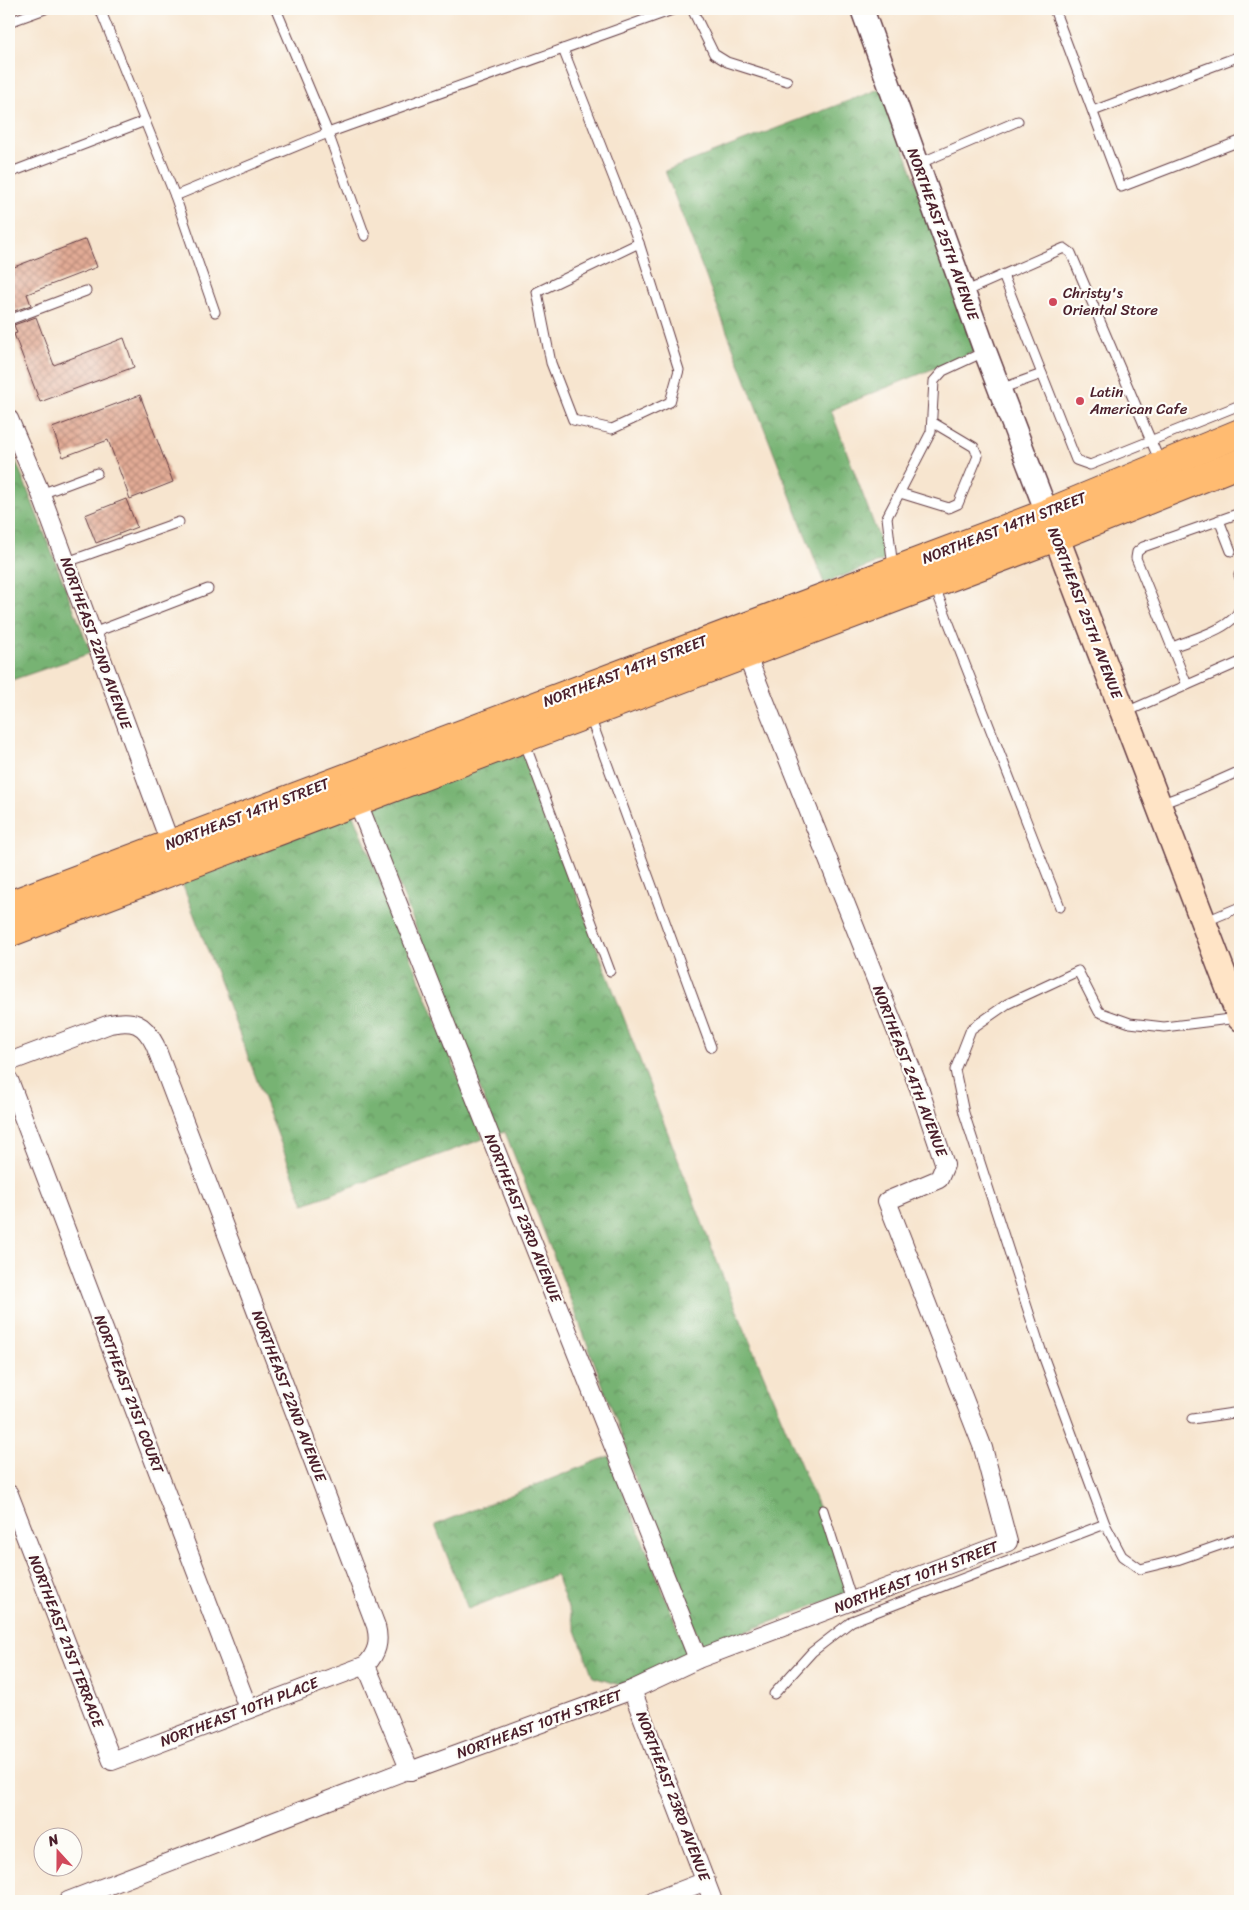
<svg xmlns="http://www.w3.org/2000/svg" width="1249" height="1910" viewBox="0 0 1249 1910" font-family="Sriracha,sans-serif">
<style>
.forest{fill:url(#forest-crowns);stroke:#60694f}
.building{fill:url(#building-cross-hatch)}
.lines{fill:none;stroke-linecap:round;stroke-linejoin:round}
.service-casing{stroke:#643d44;stroke-width:11}
.minor-casing{stroke:#643d44;stroke-width:20}
.tertiary-casing{stroke:#643d44;stroke-width:25}
.secondary-casing{stroke:#643d44;stroke-width:28}
.primary-casing{stroke:#643d44;stroke-width:30}
.service{stroke:#fff;stroke-width:9}
.minor{stroke:#fff;stroke-width:18}
.tertiary{stroke:#fff;stroke-width:22}
.secondary{stroke:#ffe4c6;stroke-width:25}
.primary{stroke:#ffbb71;stroke-width:28}
.poi-dot{fill:#d1495b;stroke:#fdfcf7;stroke-width:2}
.labels{text-anchor:middle;dominant-baseline:central;stroke-width:4.5;stroke-linejoin:round;paint-order:stroke}
.street-label{font-size:15px;fill:#4a1f2b;stroke:#fdfcf7}
.poi-label{font-size:15px;fill:#4a1f2b;stroke:#fdfcf7;text-anchor:start}
</style>
<defs>
<pattern id="forest-crowns" width="20" height="18" patternUnits="userSpaceOnUse" patternTransform="scale(1.25)"><rect width="20" height="18" fill="#77b373"/><path d="M2 6a3 3 0 1 1 6 0M12 15a3 3 0 1 1 6 0" fill="none" stroke="#64915f"/></pattern>
<pattern id="building-cross-hatch" width="8" height="8" patternUnits="userSpaceOnUse" patternTransform="scale(1.25)"><rect width="8" height="8" fill="#e2ab95"/><path d="M0 0l8 8M0 8l8-8" fill="none" stroke="#b98b7a"/></pattern>
</defs>
<rect width="100%" height="100%" fill="#fdfcf7"/>
<filter id="ink" filterUnits="userSpaceOnUse"><feTurbulence type="fractalNoise" baseFrequency=".02" numOctaves="2"/><feDisplacementMap in="SourceGraphic" scale="10" xChannelSelector="R" yChannelSelector="G"/><feConvolveMatrix kernelMatrix="1 2 1 2 8 2 1 2 1" color-interpolation-filters="sRGB"/></filter>
<filter id="wash" filterUnits="userSpaceOnUse"><feTurbulence type="fractalNoise" baseFrequency=".0096" numOctaves="4" result="noise"/><feDisplacementMap in="SourceGraphic" scale="20" xChannelSelector="R" yChannelSelector="G"/><feGaussianBlur stdDeviation="1.12" result="paint"/><feColorMatrix in="noise" values="0 0 0 0 0 0 0 0 0 0 0 0 0 0 0 0 0 1.4 0 .05"/><feComposite in="paint" operator="in"/></filter>
<g filter="url(#wash)">
<rect width="100%" height="100%" fill="#f7e5cf"/>
<g class="forest">
<path d="M882 88 977 351 831 410 887 559 824 583 665 171Z"/>
<path d="M9 443 91 653 9 681Z"/>
<path d="M521 749 721 1272 853 1591 702 1648 624 1451 627 1449 621 1433 563 1280 505 1132 498 1134 368 807Z"/>
<path d="M353 812 483 1139 304 1204 180 878Z"/>
<path d="M609 1456 688 1654 620 1685 593 1677 556 1575 468 1609 435 1525Z"/>
</g>
<g id="blocks">
<g class="building">
<path d="M86 239 97 267 27 294 31 305 9 313V269Z"/>
<path d="M36 317 54 365 124 338 134 367 40 402 14 334 17 333 14 325Z"/>
<path d="M140 395 173 482 130 499 108 440 63 457 52 428Z"/>
<path d="M126 499 137 527 96 543 85 515Z"/>
</g>
</g>
</g>
<g filter="url(#ink)">
<use href="#blocks" fill-opacity="0" stroke="#643d44" stroke-width="1"/>
<g class="lines">
<defs>
<g id="service">
<path d="M100 9 175 196 215 312"/>
<path d="M276 9 328 133 365 236"/>
<path d="M692 9 714 54 727 62 787 81"/>
<path d="M1054 9 1121 187 1240 141"/>
<path d="M9 22 45 9"/>
<path d="M563 49 639 243"/>
<path d="M1093 111 1240 56"/>
<path d="M918 164 1018 121"/>
<path d="M9 173 145 121"/>
<path d="M175 196 328 133 675 9"/>
<path d="M639 243 679 370 670 402 612 429 573 420 551 363 537 292Z"/>
<path d="M1003 275 1076 460 1090 465 1240 405"/>
<path d="M964 292 1064 248 1071 253 1160 462"/>
<path d="M9 320 86 291"/>
<path d="M1000 389 1042 374"/>
<path d="M900 493 949 508 958 504 978 456 974 447 932 422"/>
<path d="M41 494 97 473"/>
<path d="M1219 520 1231 551"/>
<path d="M67 562 179 522"/>
<path d="M893 568 887 517 931 432 934 381 943 371 984 352"/>
<path d="M1239 575 1240 578"/>
<path d="M934 585 1060 907"/>
<path d="M93 633 208 589"/>
<path d="M1172 647C1192 639 1233 629 1240 608"/>
<path d="M1187 685 1136 558 1137 552 1143 547 1240 513"/>
<path d="M1126 712 1240 662"/>
<path d="M590 717 711 1047"/>
<path d="M524 741 610 971"/>
<path d="M1160 804 1195 791 1240 771"/>
<path d="M1204 922 1240 907"/>
<path d="M1192 1419 1240 1412"/>
<path d="M823 1510 852 1601"/>
<path d="M1105 1524 1122 1556 1140 1569 1177 1560 1240 1538"/>
<path d="M774 1694 812 1652 852 1621 1105 1524 1041 1350 964 1113 955 1070 971 1029 1007 1004 1078 971 1099 1012 1130 1023 1164 1027 1238 1018"/>
</g>
<g id="minor">
<path d="M9 419 41 494 174 854"/>
<path d="M354 793 698 1659"/>
<path d="M9 1062 110 1024C133 1019 144 1023 155 1045L376 1626C380 1642 377 1653 366 1665L410 1771"/>
<path d="M9 1080 248 1708"/>
<path d="M9 1494 112 1761 366 1665"/>
<path d="M632 1690 713 1901"/>
<path d="M68 1901 407 1770 410 1771 632 1690 698 1659 1008 1542 983 1448 887 1201 939 1179 945 1165 919 1088 743 646"/>
<path d="M654 1901 706 1881"/>
</g>
<path id="tertiary" d="M862 9 985 351 1047 513"/>
<path id="secondary" d="M1049 518 1240 1018"/>
<g id="primary">
<path d="M9 905 1047 513 1240 433"/>
<path d="M9 933 1056 537 1240 463"/>
</g>
</defs>
<use href="#service" class="service-casing"/>
<use href="#minor" class="minor-casing"/>
<use href="#tertiary" class="tertiary-casing"/>
<use href="#secondary" class="secondary-casing"/>
<use href="#primary" class="primary-casing"/>
<use href="#service" class="service"/>
<use href="#minor" class="minor"/>
<use href="#tertiary" class="tertiary"/>
<use href="#secondary" class="secondary"/>
<use href="#primary" class="primary"/>
</g>
</g>
<g class="poi-dot">
<circle cx="1053" cy="302" r="5"/>
<circle cx="1080" cy="401" r="5"/>
</g>
<g class="labels">
<g class="street-label">
<text transform="translate(943 234) rotate(70)">NORTHEAST 25TH AVENUE</text>
<text transform="translate(1004 528) rotate(-21)">NORTHEAST 14TH STREET</text>
<text transform="translate(1085 613) rotate(69)">NORTHEAST 25TH AVENUE</text>
<text transform="translate(96 643) rotate(70)">NORTHEAST 22ND AVENUE</text>
<text transform="translate(625 671) rotate(-21)">NORTHEAST 14TH STREET</text>
<text transform="translate(247 814) rotate(-21)">NORTHEAST 14TH STREET</text>
<text transform="translate(910 1071) rotate(69)">NORTHEAST 24TH AVENUE</text>
<text transform="translate(523 1218) rotate(68)">NORTHEAST 23RD AVENUE</text>
<text transform="translate(129 1394) rotate(69)">NORTHEAST 21ST COURT</text>
<text transform="translate(289 1396) rotate(69)">NORTHEAST 22ND AVENUE</text>
<text transform="translate(916 1577) rotate(-21)">NORTHEAST 10TH STREET</text>
<text transform="translate(66 1641) rotate(69)">NORTHEAST 21ST TERRACE</text>
<text transform="translate(239 1712) rotate(-21)">NORTHEAST 10TH PLACE</text>
<text transform="translate(539 1724) rotate(-20)">NORTHEAST 10TH STREET</text>
<text transform="translate(673 1796) rotate(69)">NORTHEAST 23RD AVENUE</text>
</g>
<g class="poi-label">
<text x="1063" y="293">Christy's<tspan x="1063" dy="17">Oriental Store</tspan></text>
<text x="1090" y="392">Latin<tspan x="1090" dy="17">American Cafe</tspan></text>
</g>
</g>
<rect width="1249" height="1910" fill="none" stroke="#fdfcf7" stroke-width="30"/>
<g transform="translate(58 1852) rotate(339)"><circle r="24" fill="#fdfcf7" stroke="#b5a4a5"/>
<path d="M0-4L9 19L0 12L-9 19Z" fill="#d1495b"/>
<text y="-8" font-size="14" font-weight="bold" text-anchor="middle" fill="#4a1f2b">N</text>
</g>
</svg>
